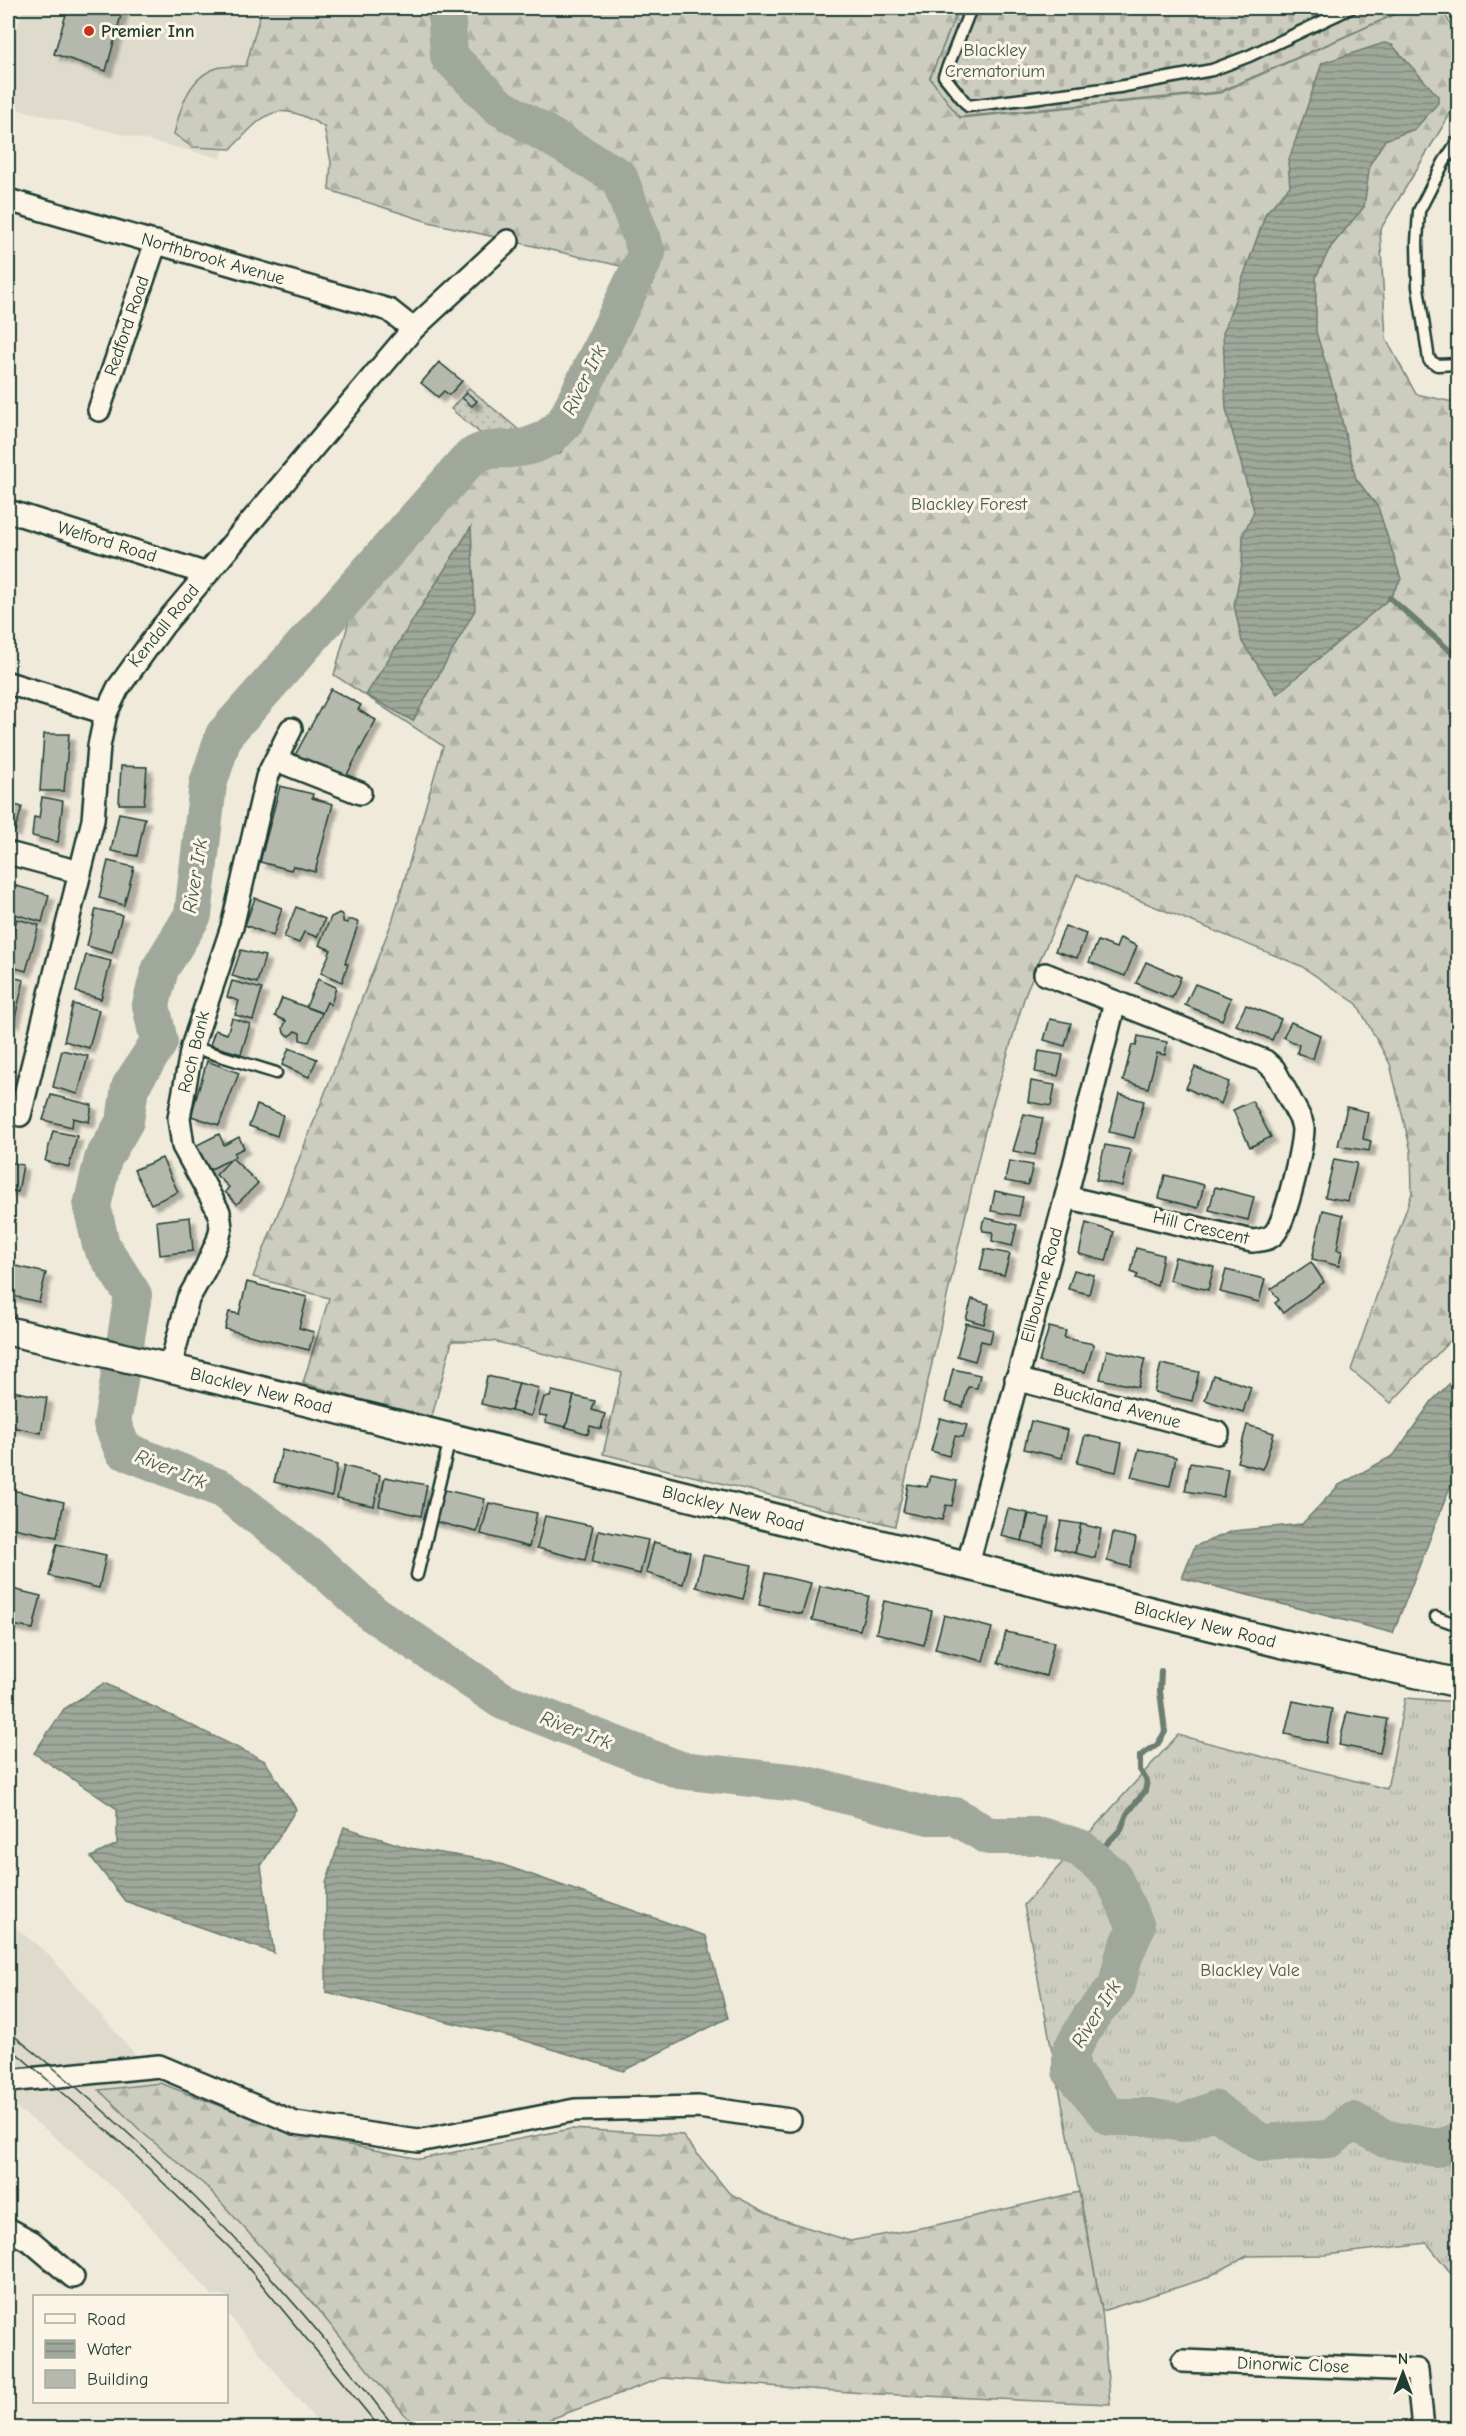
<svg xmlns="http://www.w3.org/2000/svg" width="1466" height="2436" viewBox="0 0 1466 2436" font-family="'Comic Neue',sans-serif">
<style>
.built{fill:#dedbcc}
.grass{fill:url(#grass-tufts);stroke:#76857a;stroke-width:1.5}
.forest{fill:url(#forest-firs);stroke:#76857a;stroke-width:1.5}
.cemetery{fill:url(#cemetery-stones);stroke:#76857a;stroke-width:1.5}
.garden{fill:url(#garden-dots);stroke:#76857a;stroke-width:1.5}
.water{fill:url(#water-rules);stroke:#6c7d71;stroke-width:1.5}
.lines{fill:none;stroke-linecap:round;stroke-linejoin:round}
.stream{stroke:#6c7d71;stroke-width:6}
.river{stroke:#9fa89a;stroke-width:38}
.building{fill:#b5b9ad;stroke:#1f3d34;stroke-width:1.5;filter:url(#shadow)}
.service-casing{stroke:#1f3d34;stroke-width:15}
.minor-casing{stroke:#1f3d34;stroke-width:26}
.tertiary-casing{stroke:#1f3d34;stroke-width:32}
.service{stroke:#fcf5e5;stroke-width:10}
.minor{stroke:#fcf5e5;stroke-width:21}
.tertiary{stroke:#fcf5e5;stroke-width:27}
.tram{stroke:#1f3d34;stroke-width:1.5}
.poi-dot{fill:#c8321e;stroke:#fcf5e5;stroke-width:2}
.labels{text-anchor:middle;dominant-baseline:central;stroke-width:6;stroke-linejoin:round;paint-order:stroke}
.poi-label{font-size:18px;font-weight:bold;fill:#1f3d34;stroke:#fcf5e5;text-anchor:start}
.park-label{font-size:18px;fill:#425a50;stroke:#fcf5e5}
.street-label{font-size:18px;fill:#1f3d34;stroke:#fcf5e5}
.water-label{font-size:20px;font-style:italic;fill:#455d53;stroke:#fcf5e5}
</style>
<defs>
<pattern id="grass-tufts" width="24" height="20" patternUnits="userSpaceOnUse" patternTransform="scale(1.5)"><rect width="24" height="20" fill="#cccdbf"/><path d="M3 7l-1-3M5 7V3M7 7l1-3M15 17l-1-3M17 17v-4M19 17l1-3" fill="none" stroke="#afb1a5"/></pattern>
<pattern id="forest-firs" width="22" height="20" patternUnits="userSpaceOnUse" patternTransform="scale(1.5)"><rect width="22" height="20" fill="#cccdbf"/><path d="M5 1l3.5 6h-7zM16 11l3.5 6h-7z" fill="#afb1a5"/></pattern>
<pattern id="cemetery-stones" width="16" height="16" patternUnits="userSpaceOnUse" patternTransform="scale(1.5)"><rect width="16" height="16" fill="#cccdbf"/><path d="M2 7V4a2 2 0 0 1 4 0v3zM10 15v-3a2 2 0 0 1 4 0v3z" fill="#afb1a5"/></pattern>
<pattern id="garden-dots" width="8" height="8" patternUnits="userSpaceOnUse" patternTransform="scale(1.5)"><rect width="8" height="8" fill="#cccdbf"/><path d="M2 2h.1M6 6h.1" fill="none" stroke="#afb1a5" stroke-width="1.8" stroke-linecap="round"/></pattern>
<pattern id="water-rules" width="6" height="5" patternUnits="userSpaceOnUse" patternTransform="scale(1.5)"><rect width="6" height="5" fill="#9fa89a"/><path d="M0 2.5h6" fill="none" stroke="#818a7e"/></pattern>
<filter id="shadow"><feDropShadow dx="5.5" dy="5.5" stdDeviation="1.5" flood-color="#0004"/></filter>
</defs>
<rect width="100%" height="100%" fill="#efeada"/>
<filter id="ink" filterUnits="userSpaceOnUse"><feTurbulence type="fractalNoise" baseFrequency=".0167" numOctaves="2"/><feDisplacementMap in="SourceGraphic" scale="12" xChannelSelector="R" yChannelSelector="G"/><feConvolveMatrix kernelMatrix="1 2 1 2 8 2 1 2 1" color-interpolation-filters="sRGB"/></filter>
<g filter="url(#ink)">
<g class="built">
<path d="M23 8H263L221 158 8 107V61Z"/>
<path d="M8 1922 47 1953 160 2083 503 2428H322L227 2313 226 2296H213L124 2197 44 2128 8 2102Z"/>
</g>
<path class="grass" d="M1405 1698 1458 1702V2282L1427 2243 1326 2255 1247 2256 1204 2279 1102 2311 1024 1905 1178 1735 1387 1789Z"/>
<g class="forest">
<path d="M262 8H959L930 78 960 118 1220 93 1409 8H1441L1458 37V101L1380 230 1386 339 1416 394 1458 403V1332L1391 1403 1351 1370 1412 1193 1411 1151 1390 1064 1357 1004 1301 966 1077 875 1026 992 984 1134 895 1526 603 1454 622 1373 493 1341H452L431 1420 303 1383 329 1298 253 1277 393 919 443 746 334 675 352 610 417 533 484 462 560 454 651 273 429 222 329 190 331 162 324 127C276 98 266 112 231 149L192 147 174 134C180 109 188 77 217 68 225 65 237 67 246 66Z"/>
<path d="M160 2083 294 2134 420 2159 570 2129 682 2135 729 2193 777 2218 850 2241 936 2225 1079 2192 1102 2311 1110 2404 877 2394 662 2378 526 2428H416L308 2298 207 2187 143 2133 99 2090Z"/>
</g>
<path class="cemetery" d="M959 8H1409L1219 92 959 117 930 78Z"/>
<path class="garden" d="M469 388 519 430 486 438 451 409Z"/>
<g class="water">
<path d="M1384 43 1392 45 1438 96V103L1415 129 1385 140 1370 164 1364 207 1330 248 1316 277V332L1337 400 1356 479 1378 507 1401 579 1390 598 1277 694 1242 642 1234 605 1242 565 1243 535 1254 511 1226 409 1223 333 1266 213 1290 186 1288 162 1322 63Z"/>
<path d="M471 527 475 610 413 721 366 695Z"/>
<path d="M1458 1375V1435L1449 1455 1454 1477 1393 1633 1182 1578 1195 1546 1233 1531 1302 1524 1339 1485 1394 1455 1432 1401Z"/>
<path d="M104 1683 265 1761 296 1809 261 1866 274 1953 125 1901 91 1857 117 1844V1809L34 1753 64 1709Z"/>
<path d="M344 1827 409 1848 492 1861 706 1936 728 2018 623 2071 523 2040 326 1992V1883Z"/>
</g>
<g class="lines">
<g class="stream">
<path d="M1390 598 1458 658"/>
<path d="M1092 1859 1121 1829 1127 1814 1145 1791 1147 1781 1140 1770V1756L1157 1745 1165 1732 1160 1691 1161 1671"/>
</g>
<path class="river" d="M446 8 449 56 498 106 619 177 647 253 567 419C553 438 534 448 510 449 495 450 481 448 469 459L224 735 208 784 193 915 160 969 151 1005 159 1042 130 1087 125 1121 103 1159 92 1206 101 1245 133 1295 112 1423 123 1450 222 1489 307 1554 372 1613 503 1701 680 1770 798 1783 929 1816H955L988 1836H1040L1080 1848 1112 1875 1136 1927 1123 1959 1117 1986 1090 2018 1071 2051V2071L1110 2117H1149L1182 2123 1215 2110 1261 2143 1330 2139 1353 2121 1386 2139 1436 2148 1458 2143"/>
</g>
<g class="building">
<path d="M68 8H123L106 71 54 54Z"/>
<path d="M439 362 462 381 449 395 444 391 438 397 421 383Z"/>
<path d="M467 393 477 401 472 406 462 398Z"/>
<path d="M331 689 361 705 358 710 376 720 344 780 294 757Z"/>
<path d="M44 734H69L64 791H40Z"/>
<path d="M121 766 147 767 144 804H119Z"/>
<path d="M280 786 313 794 312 798 333 804 315 872 293 866 291 870 260 862Z"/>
<path d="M42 797 63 801 58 842 32 836 34 817 39 818Z"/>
<path d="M8 803 22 807 15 831 8 829Z"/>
<path d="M119 813 145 818 137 856 111 851Z"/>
<path d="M108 861 134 867 124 905 99 898Z"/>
<path d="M9 884 49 895 42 922 8 912Z"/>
<path d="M255 898 282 908 273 936 245 925Z"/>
<path d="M296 907 325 919 317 937 304 932 299 943 284 937Z"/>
<path d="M96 909 122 915 112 953 87 946Z"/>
<path d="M339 913 343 915V922L348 923V920H352L359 922 345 963 348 964 342 982 321 973 331 950 319 945 331 917Z"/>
<path d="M17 919 39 925 26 971 8 966V950Z"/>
<path d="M1065 926 1086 934 1077 958 1055 951Z"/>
<path d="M1120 938 1137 946 1125 976 1089 962 1098 941 1116 948Z"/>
<path d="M241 950 265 956 257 983 232 976Z"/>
<path d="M86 955 111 961 101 999 76 992Z"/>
<path d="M1146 962 1181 977 1172 998 1136 983Z"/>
<path d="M8 976 24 980 14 1022 8 1020Z"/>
<path d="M318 979 336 987 331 1005 327 1002 322 1013 306 1007Z"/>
<path d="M232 981 262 989 253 1020 235 1015 239 1001 227 997Z"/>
<path d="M1195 984 1231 998 1222 1020 1185 1005Z"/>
<path d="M282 998 322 1013 309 1042 300 1040V1033L295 1031 290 1036 284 1033 283 1028 286 1021 275 1016Z"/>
<path d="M73 1004 99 1010 89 1048 64 1041Z"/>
<path d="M1246 1005 1281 1019 1272 1040 1236 1025Z"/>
<path d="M232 1018 250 1024 241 1054 210 1045 215 1030 227 1034Z"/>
<path d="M1050 1019 1071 1023 1065 1046 1044 1040Z"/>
<path d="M1291 1022 1320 1035 1313 1059 1297 1053 1299 1045 1283 1037Z"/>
<path d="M1138 1036 1167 1042 1165 1055 1157 1053 1148 1088 1123 1081 1132 1045 1136 1046Z"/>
<path d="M289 1048 317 1059 309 1077 282 1065Z"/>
<path d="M62 1050 88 1056 78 1094 53 1087Z"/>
<path d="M1039 1051 1063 1055 1058 1076 1035 1072Z"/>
<path d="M207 1061 239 1073 219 1125 191 1116Z"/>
<path d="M1195 1067 1229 1082 1221 1104 1186 1088Z"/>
<path d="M1031 1081 1055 1085 1051 1106 1028 1102Z"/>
<path d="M1119 1094 1144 1101 1134 1138 1109 1132Z"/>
<path d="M51 1095 92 1105 89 1122 73 1118 72 1127 43 1120Z"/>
<path d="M1252 1101 1271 1137 1250 1147 1233 1110Z"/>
<path d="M257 1105 283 1115 277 1136 249 1126Z"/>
<path d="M1347 1107 1368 1112 1363 1139 1371 1141 1369 1151 1338 1146Z"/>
<path d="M1024 1114 1043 1118 1035 1155 1013 1151Z"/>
<path d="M53 1131 77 1136 69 1167 45 1161Z"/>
<path d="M219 1134 224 1145 239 1137 244 1148 234 1153 235 1157 207 1171 195 1146Z"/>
<path d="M1105 1145 1131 1150 1122 1186 1096 1180Z"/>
<path d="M162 1158 178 1192 151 1204 134 1170Z"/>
<path d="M232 1158 258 1183 237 1204 225 1192 229 1187 216 1175Z"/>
<path d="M1334 1159 1357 1163 1348 1201 1325 1197Z"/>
<path d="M1009 1161 1033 1165 1028 1185 1005 1181Z"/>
<path d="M8 1162 23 1165 18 1192 8 1190Z"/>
<path d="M1165 1175 1204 1185 1198 1208 1159 1198Z"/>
<path d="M1215 1187 1254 1197 1248 1220 1209 1210Z"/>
<path d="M995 1191 1023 1197 1019 1216 991 1211Z"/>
<path d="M1323 1210 1343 1215 1337 1250 1342 1251 1339 1266 1312 1259Z"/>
<path d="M190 1217 193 1251 160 1255 157 1221Z"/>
<path d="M986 1218 1017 1225 1012 1246 992 1241 993 1232 983 1231 982 1227 983 1221Z"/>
<path d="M1086 1223 1114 1232 1106 1261 1079 1254Z"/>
<path d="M1136 1248 1163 1255 1157 1286 1136 1278 1138 1275 1131 1272Z"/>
<path d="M985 1249 1010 1254 1004 1275 980 1270Z"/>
<path d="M1175 1257 1214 1267 1208 1290 1169 1280Z"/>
<path d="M1311 1262 1324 1282 1283 1313 1275 1303 1279 1300 1271 1289Z"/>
<path d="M8 1264 46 1273 39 1302 8 1295Z"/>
<path d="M1074 1270 1094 1275 1089 1294 1068 1289Z"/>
<path d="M1226 1270 1265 1279 1259 1302 1220 1292Z"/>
<path d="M247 1282 307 1297 299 1328 314 1332 309 1350 225 1329 229 1312 239 1314Z"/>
<path d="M972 1299 989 1304 984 1324 966 1319Z"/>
<path d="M966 1323 993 1330 990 1343 981 1341 975 1361 957 1356Z"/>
<path d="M1049 1327 1066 1331 1064 1338 1094 1344 1085 1372 1039 1362Z"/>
<path d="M1107 1350 1145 1359 1138 1387 1100 1379Z"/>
<path d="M1161 1364 1199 1372 1192 1401 1154 1392Z"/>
<path d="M953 1369 980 1375 977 1388 968 1387 963 1407 945 1402Z"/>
<path d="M1213 1375 1251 1387 1243 1412 1205 1400Z"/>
<path d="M487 1376 519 1383 511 1411 481 1404Z"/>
<path d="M519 1383 539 1388 531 1416 511 1411Z"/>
<path d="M8 1390 47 1398 41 1433 8 1426Z"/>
<path d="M552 1391 574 1396 566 1427 545 1422 547 1416 539 1415 544 1397H550Z"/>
<path d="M574 1396 595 1401 592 1410 605 1414 601 1429 590 1426 588 1434 566 1427Z"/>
<path d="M940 1418 967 1425 963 1437 955 1436 949 1456 931 1451Z"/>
<path d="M1031 1421 1068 1430 1062 1458 1024 1449Z"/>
<path d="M1247 1425 1274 1433 1263 1469 1237 1462Z"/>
<path d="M1085 1435 1122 1443 1116 1472 1077 1463Z"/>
<path d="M1139 1449 1176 1457 1170 1486 1131 1477Z"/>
<path d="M282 1450 337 1465 332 1496 274 1482Z"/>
<path d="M1190 1463 1228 1469 1223 1497 1185 1491Z"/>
<path d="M344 1466 380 1475 374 1506 337 1498Z"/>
<path d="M930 1476 957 1481 952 1506 946 1505 942 1520 903 1512 908 1484 927 1487Z"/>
<path d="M385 1477 427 1485 421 1516 379 1506Z"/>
<path d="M436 1488 485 1499 477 1532 429 1520Z"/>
<path d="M8 1489 64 1502 57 1537 8 1527Z"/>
<path d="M489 1503 537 1513 529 1547 481 1534Z"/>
<path d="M1008 1509 1028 1513 1022 1541 1001 1536Z"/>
<path d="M1029 1514 1049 1518 1043 1546 1022 1541Z"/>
<path d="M545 1516 593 1526 585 1560 537 1548Z"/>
<path d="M1061 1521 1081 1524 1075 1553 1055 1548Z"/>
<path d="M1081 1524 1101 1529 1095 1558 1075 1553Z"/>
<path d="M599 1530 648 1540 640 1574 592 1562Z"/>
<path d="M1113 1533 1136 1538 1130 1567 1107 1561Z"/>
<path d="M654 1542 690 1552 683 1584 646 1573Z"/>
<path d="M57 1544 106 1555 99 1588 49 1576Z"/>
<path d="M703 1555 752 1565 743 1599 696 1587Z"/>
<path d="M766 1573 811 1583 802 1614 759 1605Z"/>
<path d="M820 1586 869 1596 860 1630 812 1620Z"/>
<path d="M8 1588 41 1596 33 1629 8 1624Z"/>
<path d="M884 1601 932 1611 924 1645 876 1633Z"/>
<path d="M944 1615 992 1628 983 1661 935 1649Z"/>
<path d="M1006 1632 1054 1642 1046 1676 998 1663Z"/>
<path d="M1293 1701 1332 1709 1326 1743 1285 1734Z"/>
<path d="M1347 1712 1387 1719 1380 1753 1339 1745Z"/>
</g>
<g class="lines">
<defs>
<g id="service">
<path d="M971 8 944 76 968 106 1119 87 1212 70 1249 56 1351 8"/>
<path d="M1458 141 1444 162 1419 211 1417 242 1418 287 1429 360 1437 365 1458 364"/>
<path d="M192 1047 276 1073"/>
<path d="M417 1575 450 1439"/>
<path d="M1436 1617 1458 1625"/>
</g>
<g id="minor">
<path d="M8 200 389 310 413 329"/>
<path d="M99 410 156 242"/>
<path d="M8 511 207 574"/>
<path d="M8 683 106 713"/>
<path d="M276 760 360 793"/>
<path d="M8 853 79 872"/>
<path d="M1045 974 1265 1061 1274 1069 1301 1120 1303 1128C1303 1146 1286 1222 1274 1234 1268 1240 1261 1240 1252 1241L1066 1197"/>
<path d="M20 1115 93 820 99 746 106 713 118 688 163 626 413 329 508 241"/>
<path d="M170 1368 188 1299 205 1269 218 1240 221 1228 219 1212 183 1146 179 1118 192 1047 232 927 267 777 291 729"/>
<path d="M1016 1379 1218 1433"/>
<path d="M967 1567 1066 1197 1115 1002"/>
<path d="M8 2081 159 2066 295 2123 418 2141 575 2110 698 2107 790 2120"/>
<path d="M8 2229 32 2242 73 2277"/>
<path d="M1183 2361 1417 2370 1423 2428"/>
</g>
<path id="tertiary" d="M8 1331 170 1368 1279 1643 1458 1683"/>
</defs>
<use href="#service" class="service-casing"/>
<use href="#minor" class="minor-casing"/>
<use href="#tertiary" class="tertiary-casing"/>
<use href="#service" class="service"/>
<use href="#minor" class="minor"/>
<use href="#tertiary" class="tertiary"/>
<g class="tram">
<path d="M8 2031C153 2145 284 2281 395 2428"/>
<path d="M8 2046 132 2152 239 2257 380 2428"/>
</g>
</g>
</g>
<circle class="poi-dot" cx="89" cy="31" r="6"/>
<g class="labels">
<g class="poi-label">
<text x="101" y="31">Premier Inn</text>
</g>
<g class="park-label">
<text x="995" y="50">Blackley<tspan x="995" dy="21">Crematorium</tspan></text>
<text x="969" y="504">Blackley Forest</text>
<text x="1250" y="1970">Blackley Vale</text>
</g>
<g class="street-label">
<text transform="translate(213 259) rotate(16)">Northbrook Avenue</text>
<text transform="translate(127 326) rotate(-71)">Redford Road</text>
<text transform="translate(107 542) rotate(17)">Welford Road</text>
<text transform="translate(164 626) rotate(-51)">Kendall Road</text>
<text transform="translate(194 1052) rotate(-76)">Roch Bank</text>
<text transform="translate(1201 1228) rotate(13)">Hill Crescent</text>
<text transform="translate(1042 1285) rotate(-75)">Ellbourne Road</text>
<text transform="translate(261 1391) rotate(14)">Blackley New Road</text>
<text transform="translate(1117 1406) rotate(15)">Buckland Avenue</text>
<text transform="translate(733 1509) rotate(14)">Blackley New Road</text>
<text transform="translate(1205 1625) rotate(14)">Blackley New Road</text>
<text transform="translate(1293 2365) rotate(2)">Dinorwic Close</text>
</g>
<g class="water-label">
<text transform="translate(584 380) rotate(-64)">River Irk</text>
<text transform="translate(195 876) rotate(-81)">River Irk</text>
<text transform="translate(171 1469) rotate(22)">River Irk</text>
<text transform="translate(576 1730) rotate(21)">River Irk</text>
<text transform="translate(1096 2014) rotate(-58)">River Irk</text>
</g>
</g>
<rect width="1466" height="2436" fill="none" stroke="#fcf5e5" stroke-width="30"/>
<rect x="15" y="15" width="1436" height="2406" fill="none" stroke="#1f3d34" stroke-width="2" filter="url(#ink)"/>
<rect x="33" y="2295" width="195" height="108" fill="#fcf5e5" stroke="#a4ab9e" stroke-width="1.5"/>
<rect x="45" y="2314" width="30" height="9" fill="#fcf5e5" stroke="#a4ab9e" stroke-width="1.5"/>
<text x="87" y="2325" font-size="18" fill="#1f3d34">Road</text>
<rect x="45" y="2340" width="30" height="18" fill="url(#water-rules)" stroke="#a4ab9e" stroke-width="1.5"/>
<text x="87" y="2355" font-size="18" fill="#1f3d34">Water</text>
<rect x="45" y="2370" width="30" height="18" fill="#b5b9ad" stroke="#a4ab9e" stroke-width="1.5"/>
<text x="87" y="2385" font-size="18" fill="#1f3d34">Building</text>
<g transform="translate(1403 2373)" stroke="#fcf5e5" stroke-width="4.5" paint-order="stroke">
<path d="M0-4.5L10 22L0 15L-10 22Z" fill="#1f3d34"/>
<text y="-9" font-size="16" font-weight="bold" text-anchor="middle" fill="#1f3d34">N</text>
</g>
</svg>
